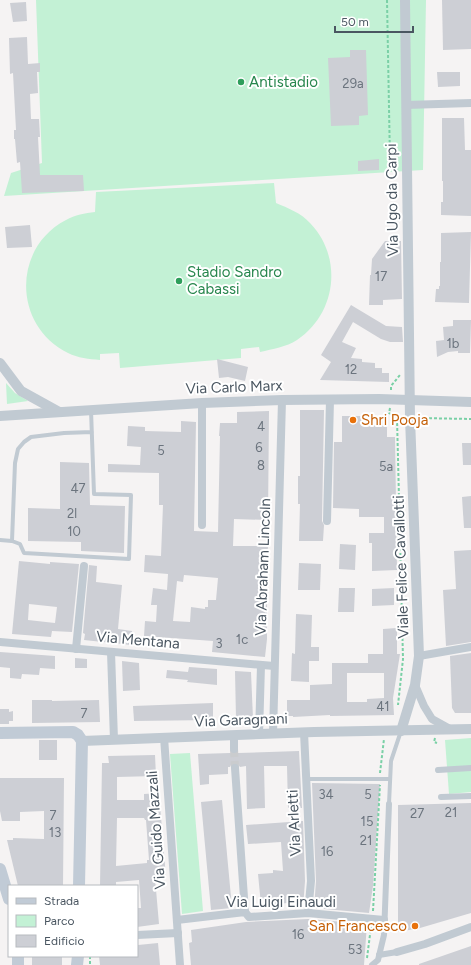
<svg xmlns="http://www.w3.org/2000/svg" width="471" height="965" viewBox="0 0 471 965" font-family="Figtree,sans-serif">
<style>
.green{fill:#c3f1d5}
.building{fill:#cdcfd5;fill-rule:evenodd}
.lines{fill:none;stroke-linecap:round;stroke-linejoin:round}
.minor-tunnel{stroke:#caccce;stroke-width:8;stroke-dasharray:8 4;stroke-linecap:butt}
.path{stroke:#7ad0a6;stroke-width:2;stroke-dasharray:3 2;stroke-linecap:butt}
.service{stroke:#c1cad2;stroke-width:4}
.pedestrian{stroke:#c1cad2;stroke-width:6}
.minor{stroke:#c1cad2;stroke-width:8}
.tertiary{stroke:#c1cad2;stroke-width:10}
.secondary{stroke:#c1cbd6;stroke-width:12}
.leisure-dot{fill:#2e9e5b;stroke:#fff;stroke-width:1.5}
.food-dot{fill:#e8710a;stroke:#fff;stroke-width:1.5}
.labels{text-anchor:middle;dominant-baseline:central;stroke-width:4;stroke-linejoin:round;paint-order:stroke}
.number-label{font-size:13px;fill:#6b747e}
.leisure-label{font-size:15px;fill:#27864d;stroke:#fff;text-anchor:start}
.street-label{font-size:15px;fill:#4a5661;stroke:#fff}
.food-label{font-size:15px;fill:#c56008;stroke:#fff;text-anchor:start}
</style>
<rect width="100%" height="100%" fill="#f5f3f3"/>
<g class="green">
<path d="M36 0H426L423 170 4 196 11 173 42 163Z"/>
<path d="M274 183 276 203C288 208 301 213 310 223 343 257 337 313 297 340 286 347 273 349 260 352L259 347 241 349V358L120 368 119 353 100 354V360C89 359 78 358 68 353 13 326 12 248 66 220 75 215 85 213 95 212L96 192Z"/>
<path d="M6 383 15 393 28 401 7 404Z"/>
<path d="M471 738V792L449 794 445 740Z"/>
<path d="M190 753 203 911 182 914 170 754Z"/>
</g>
<g class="building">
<path d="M442 0H471V49L443 50Z"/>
<path d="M26 2 27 21 13 22 10 3Z"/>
<path d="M27 37 28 64 40 63V72H37L38 93 30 94 31 119H39L40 137H38L40 175H83L84 191 22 193 20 162 17 163 15 139H14V130H16L13 73 10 74 9 38Z"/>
<path d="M350 50H366L368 115 359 116V125L331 126 328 58 350 57Z"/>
<path d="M437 72H460V86L438 87Z"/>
<path d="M442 118H464L465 150H471V216L441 215V202H443V181H442Z"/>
<path d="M379 159V170L358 171V161Z"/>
<path d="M30 225 32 247 7 248 5 227Z"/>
<path d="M471 232 469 303 435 302 436 289H439V286H440V262H441V233Z"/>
<path d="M385 241H401L402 299 383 300V305H369L370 275H371L372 259Z"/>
<path d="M351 305 386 326 402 327 403 342H390L381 339 353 322 342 342 356 348 351 358 362 359V362L375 363V368H382V373H389V382L320 380 331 362 321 355Z"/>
<path d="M453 320H471L470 353H458V351L448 352 437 357 436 341 444 340 443 327 453 326Z"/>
<path d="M217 359 248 367 245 381 228 377 219 378Z"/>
<path d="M300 410H324L322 521 324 525 323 541H299L300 504H298V476H300Z"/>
<path d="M269 411 268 520 234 519 233 546H268L267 561H260L259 581 265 582V591L267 592V639L265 657 212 652 213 641 144 636 145 621 156 622 157 605H151L153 588 167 590 168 574 144 572 145 555 161 556 163 505H159V473L108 472V464L140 465 141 447 127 446 128 426 145 427V431L181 432V421L196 422 194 531 218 532 220 436H219L220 423H237V412ZM184 575 218 578 216 600H208V607H205V609L191 607 190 622 173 621 177 581 183 582Z"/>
<path d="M342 416H373V418H387V437H395L397 570 372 571V543H369V533H384V517H359V509L333 508 334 442H342Z"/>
<path d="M462 443H471V465H463Z"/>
<path d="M60 462 89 463 90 505 125 506 124 553 81 551V542L28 541V508L60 509Z"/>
<path d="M471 496V528H464L462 497Z"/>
<path d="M340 544 356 545 355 570 339 569Z"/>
<path d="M471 550V642L446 646 443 590 456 589 454 551Z"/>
<path d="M19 561 50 564V562L79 564 72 632 52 631 51 637 12 634ZM29 604 57 607 55 623 28 620Z"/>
<path d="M299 563 321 564 320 590H298Z"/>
<path d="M89 565 97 566 96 582 122 585 118 629 132 631 131 645 84 640 85 634 83 633Z"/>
<path d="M339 588H355L354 612H338Z"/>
<path d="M394 588V605L372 606V589Z"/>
<path d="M296 614 312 615 311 647H319V661H309V682L291 681 292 653 295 654Z"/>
<path d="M397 628V654H400L393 698 394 715 330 716V715L293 717V716H287V700H310V685L332 684V663H368V654H383V629ZM347 673H384V698L367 699V702H347Z"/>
<path d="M0 652 55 656V669L40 668 39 675 22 674 21 679 10 678V668L0 667Z"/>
<path d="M471 653V713H455L452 708 450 656Z"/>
<path d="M75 658 87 659V668H75Z"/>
<path d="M122 661 139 663 140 690 123 691Z"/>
<path d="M189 667 217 669V685L187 682 188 680 166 678 167 670 188 672Z"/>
<path d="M235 671 251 672 253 719H236Z"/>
<path d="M32 700H52V701L99 700 100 722 32 723Z"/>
<path d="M213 703V720L134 721 133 706Z"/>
<path d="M0 709H9V712L13 711V721H9V724H0Z"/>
<rect x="39" y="740" width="18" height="20"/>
<path d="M299 751 302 808H288L287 766H264L265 808 247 809 246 766 240 767 237 763H232L230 767H228V774L209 775V784L200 785 198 754 230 753 234 754 238 753Z"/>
<path d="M155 755 156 776 117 777V800H144V794L159 793 166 877 155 878 159 924 137 927V908H141L139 880 116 882V886H100L102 763H109L108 756ZM117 818H144L145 820H146L149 860H147V863L116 866Z"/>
<path d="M0 778H64L63 886H18L7 840H13V838L44 839V811L20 812V821H2L0 811Z"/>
<path d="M312 783 380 784 373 886 369 913 314 908 316 881Z"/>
<path d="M222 800 232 908 211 910 201 802Z"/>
<path d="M471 803V913L420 928 398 932V805Z"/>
<path d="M303 821 305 881 303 908 289 909 288 903 261 905 258 874 273 873V870L283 871 281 842 248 844 246 825Z"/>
<path d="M308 919 367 924 364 965H191L189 943 192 942 191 930 246 922Z"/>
<path d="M158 943 160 965H100L99 956H137V954H138V945Z"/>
<path d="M471 946V965H419V964Z"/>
<rect x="32" y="956" width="30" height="9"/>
</g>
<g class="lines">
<path class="minor-tunnel" d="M234 749 235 768"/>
<g class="path">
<path d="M387 0 390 161 397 170"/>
<path d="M391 390V386L400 375"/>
<path d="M390 408 389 413 398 418"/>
<path d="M397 418 403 659 398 705"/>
<path d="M419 418 471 419"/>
<path d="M435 738 434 742 437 743"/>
<path d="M380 773 384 739"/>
<path d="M373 911 380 785"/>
<path d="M90 956V965"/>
<path d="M367 958 371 927"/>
</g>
<g class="service">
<path d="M91 410 94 494 131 495 129 559 24 553 20 544 12 541 15 463 18 449 24 442 31 437 64 433 92 432"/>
<path d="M0 540 12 541"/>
<path d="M306 779H390"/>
<path d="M389 804 391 761 401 731"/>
</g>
<g class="pedestrian">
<path d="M438 770 471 768"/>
<path d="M441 797 471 796"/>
<path d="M379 955 397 952"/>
<path d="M372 965 378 960 384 935 389 804"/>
</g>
<g class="minor">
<path d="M406 105 471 103"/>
<path d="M327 521 330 400"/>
<path d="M202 525V403"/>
<path d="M0 642 274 666"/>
<path d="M76 649 84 566"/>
<path d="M111 652 114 740"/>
<path d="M419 656 471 647"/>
<path d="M415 685 424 706 432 719 450 729"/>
<path d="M304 732 311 881 308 913"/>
<path d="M273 734 282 400"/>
<path d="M259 735 261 665"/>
<path d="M234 736V749"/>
<path d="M164 737 180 965"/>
<path d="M235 768 245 912"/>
<path d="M177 920 245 912 249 917 308 913 384 920"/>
<path d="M137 935 178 933"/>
<path d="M397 952 425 944 471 927"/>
</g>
<g class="tertiary">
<path d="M0 363 21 391 59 412"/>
<path d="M0 416 202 403 282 400 379 399 471 402"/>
<path d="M401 731 415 685 419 656 410 418 405 0"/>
<path d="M82 741 314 732 471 729"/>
</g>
<g class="secondary">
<path d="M0 733 73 732 78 735 82 741 79 886"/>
<path d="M0 869 9 899"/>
<path d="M18 956V965"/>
<path d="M77 965 78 956"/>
</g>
</g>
<g class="leisure-dot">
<circle cx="241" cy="82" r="4"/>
<circle cx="179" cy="281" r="4"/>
</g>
<g class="food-dot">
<circle cx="353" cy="420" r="4"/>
<circle cx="415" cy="926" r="4"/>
</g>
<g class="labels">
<g class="number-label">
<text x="353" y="83">29a</text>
<text x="381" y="276">17</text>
<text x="453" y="343">1b</text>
<text x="351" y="369">12</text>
<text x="261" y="426">4</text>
<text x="259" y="447">6</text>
<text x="161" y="450">5</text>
<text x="261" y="465">8</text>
<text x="386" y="466">5a</text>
<text x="78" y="488">47</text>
<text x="72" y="513">2l</text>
<text x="74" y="531">10</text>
<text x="242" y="639">1c</text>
<text x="219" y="643">3</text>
<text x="383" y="706">41</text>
<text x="84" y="713">7</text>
<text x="326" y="794">34</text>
<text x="368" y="794">5</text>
<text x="451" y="812">21</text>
<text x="417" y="813">27</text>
<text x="53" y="815">7</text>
<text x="367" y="821">15</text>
<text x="55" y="832">13</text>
<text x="366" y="840">21</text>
<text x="327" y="851">16</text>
<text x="298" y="934">16</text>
<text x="355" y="949">53</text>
</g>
<g class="leisure-label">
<text x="249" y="82">Antistadio</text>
<text x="187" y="272">Stadio Sandro<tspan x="187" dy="17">Cabassi</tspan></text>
</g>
<g class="street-label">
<text transform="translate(392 200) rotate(-91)">Via Ugo da Carpi</text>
<text transform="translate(234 387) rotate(-2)">Via Carlo Marx</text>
<text transform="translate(263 567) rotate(-88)">Via Abraham Lincoln</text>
<text transform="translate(401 567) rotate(-92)">Viale Felice Cavallotti</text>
<text transform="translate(138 640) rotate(5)">Via Mentana</text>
<text transform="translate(241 720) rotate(-2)">Via Garagnani</text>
<text transform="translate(294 823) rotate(-93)">Via Arletti</text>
<text transform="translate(156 830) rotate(-94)">Via Guido Mazzali</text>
<text x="281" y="902">Via Luigi Einaudi</text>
</g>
<g class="food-label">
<text x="361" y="420">Shri Pooja</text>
<text x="407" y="926" text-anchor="end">San Francesco</text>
</g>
</g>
<rect x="8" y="885" width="130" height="72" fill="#ffffff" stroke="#b7bbc0"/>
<rect x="16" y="898" width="20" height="6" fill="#c1cbd6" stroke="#b7bbc0"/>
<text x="44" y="905" font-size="12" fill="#4a5661">Strada</text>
<rect x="16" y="915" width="20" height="12" fill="#c3f1d5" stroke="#b7bbc0"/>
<text x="44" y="925" font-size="12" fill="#4a5661">Parco</text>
<rect x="16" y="935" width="20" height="12" fill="#cdcfd5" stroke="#b7bbc0"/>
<text x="44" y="945" font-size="12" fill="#4a5661">Edificio</text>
<path d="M335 26v6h78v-6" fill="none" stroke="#4a5661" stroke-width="2"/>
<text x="341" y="26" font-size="12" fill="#4a5661" stroke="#ffffff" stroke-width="3" paint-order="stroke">50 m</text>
</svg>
